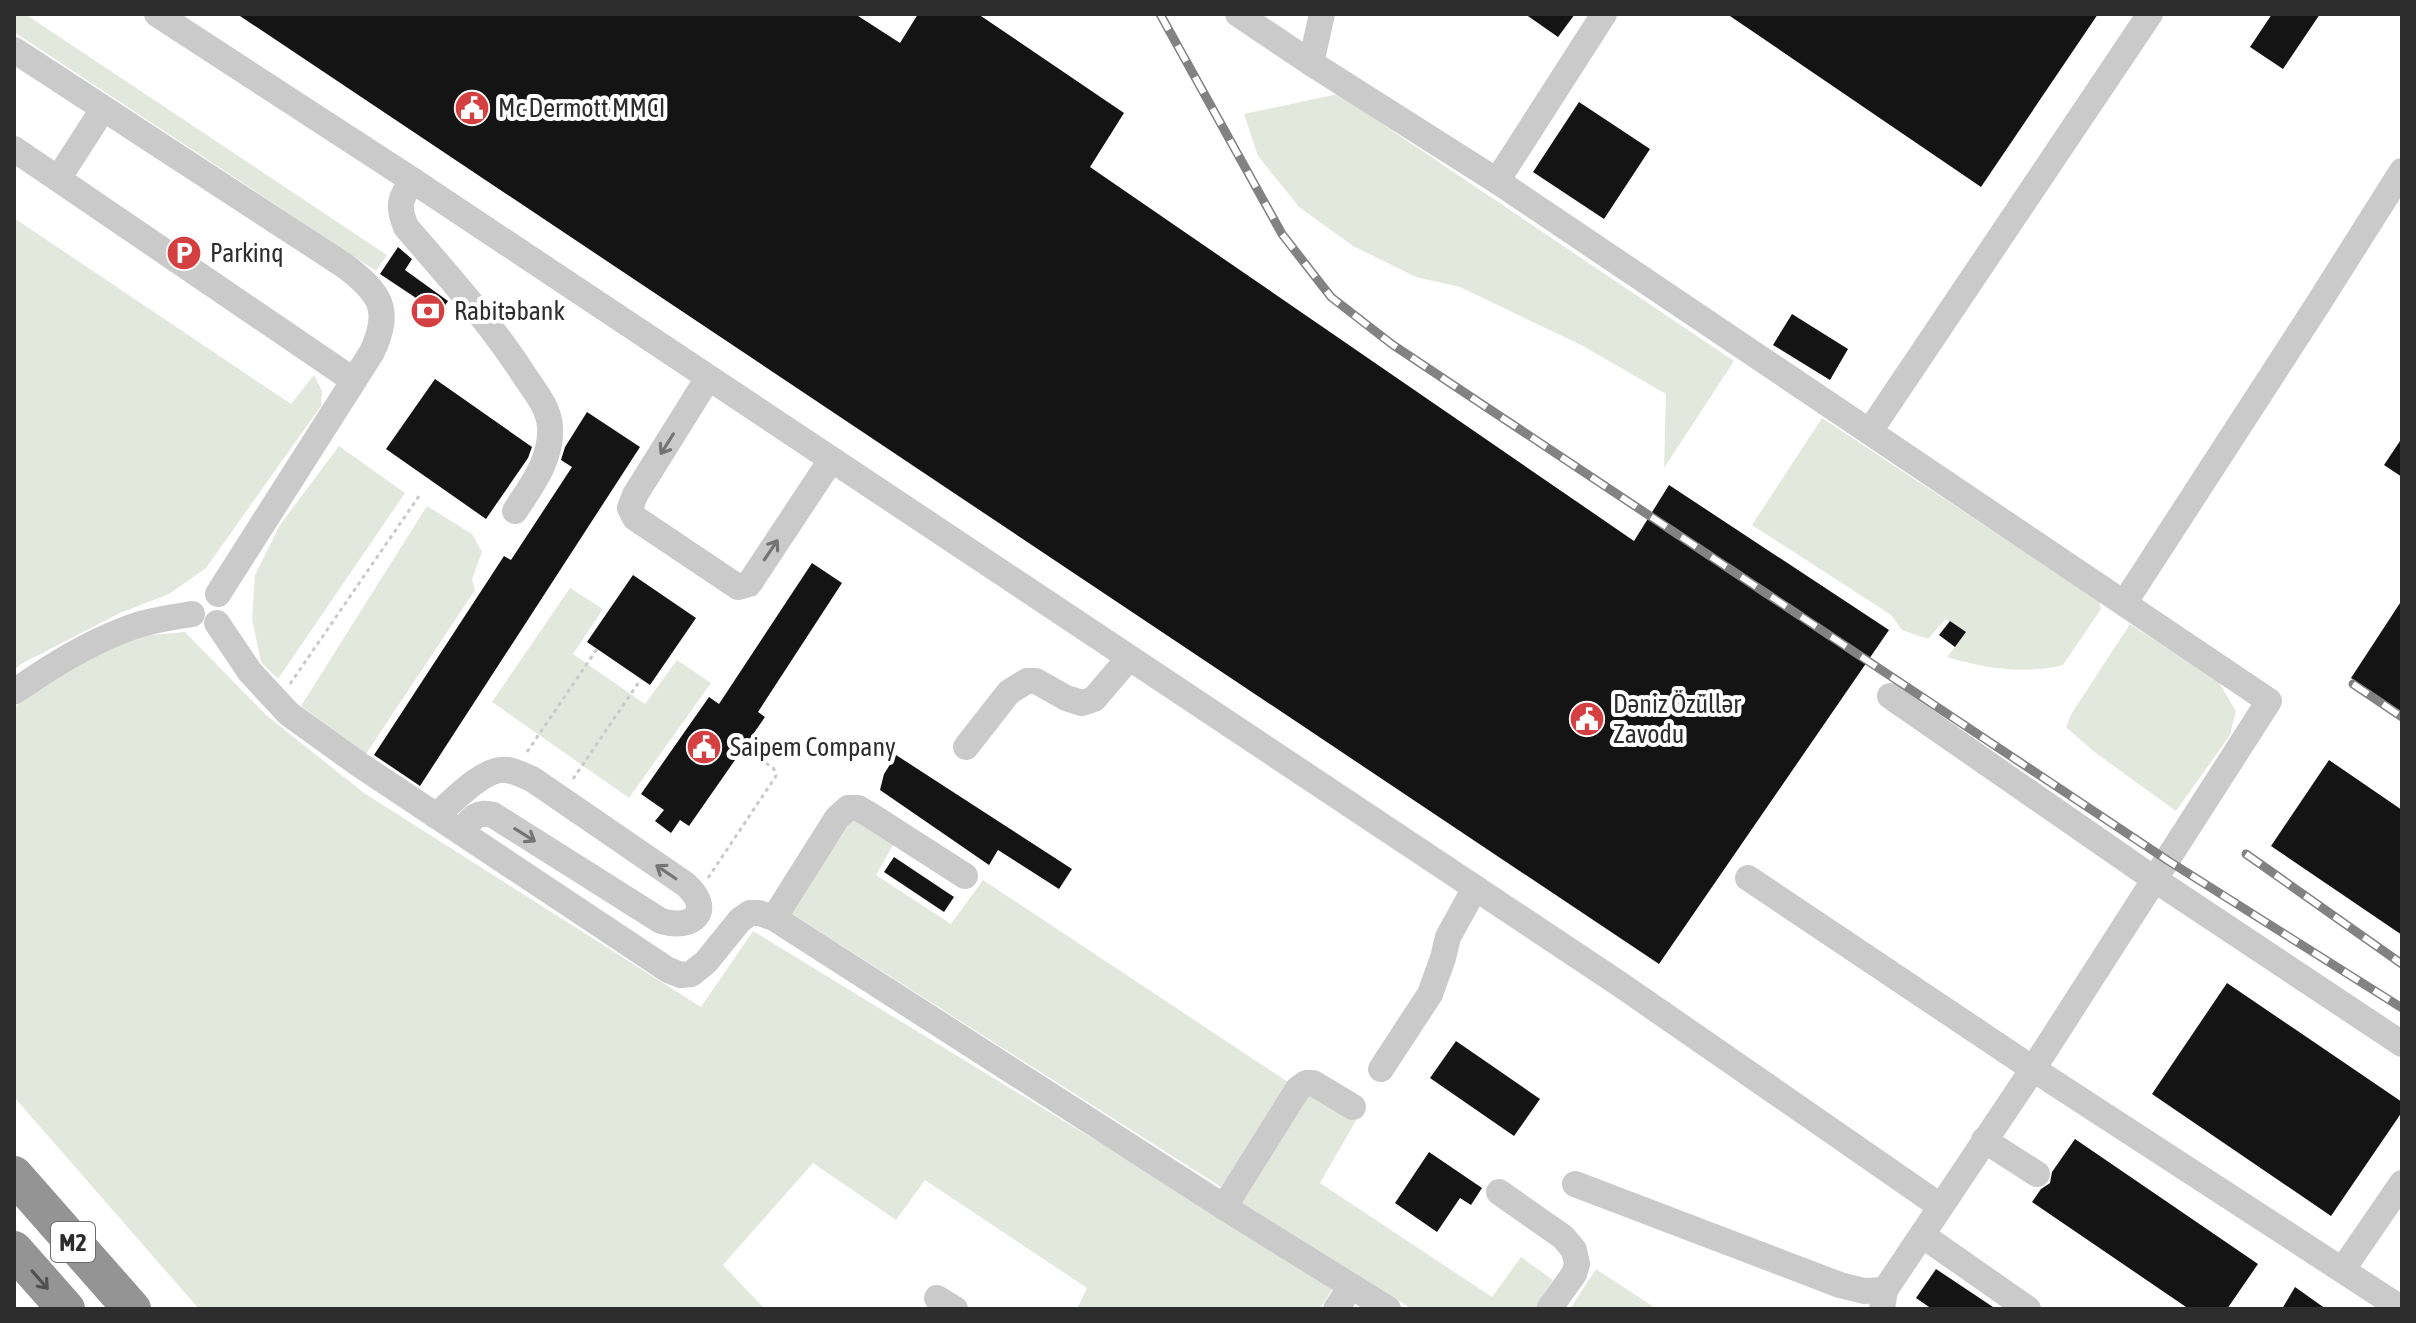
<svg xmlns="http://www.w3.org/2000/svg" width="2416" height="1323" viewBox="0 0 2416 1323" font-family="'Asap Condensed',sans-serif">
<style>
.green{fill:#e2e9dc}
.building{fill:#141414}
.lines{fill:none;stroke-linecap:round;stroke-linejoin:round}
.path{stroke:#cacaca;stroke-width:3;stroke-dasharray:4 4;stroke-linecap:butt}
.minor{stroke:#cacaca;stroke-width:26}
.highway{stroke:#949494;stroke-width:38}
.rail-casing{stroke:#828282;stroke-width:9}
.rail{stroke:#fff;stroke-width:6;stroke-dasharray:18;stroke-linecap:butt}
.oneway{stroke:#747474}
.oneway2{stroke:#515151}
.labels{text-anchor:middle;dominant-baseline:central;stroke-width:8;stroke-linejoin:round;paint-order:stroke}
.shield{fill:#fff;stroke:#6c6c6c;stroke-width:2}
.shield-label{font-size:24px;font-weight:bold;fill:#2d2d2d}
.poi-label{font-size:26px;fill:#2d2d2d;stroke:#fff;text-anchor:start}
</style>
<rect width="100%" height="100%" fill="#fff"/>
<g class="green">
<path d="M14 14H25L387 255 376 271 14 32Z"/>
<path d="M1338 94 1734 361 1664 468 1666 394 1583 346 1460 287 1416 277 1353 246 1299 207 1258 156 1244 114Z"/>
<path d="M14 218 291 404 314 375 322 391 321 406 206 568 169 594 120 613 21 664 14 670Z"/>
<path d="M1822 418 2099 601 2101 609 2063 665C2025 675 1983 668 1947 657L1966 633 1946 619 1928 639 1902 630 1891 615 1752 525Z"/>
<path d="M339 446 405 493 278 679 261 662 252 619 255 575 280 525Z"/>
<path d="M427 506 472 534 482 552 472 579 475 590 366 754 301 706Z"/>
<path d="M570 588 603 609 573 654 645 704 677 660 711 683 629 798 492 702Z"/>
<path d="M2130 624 2218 681 2236 711 2230 735 2176 811 2093 751 2066 727 2072 713Z"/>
<path d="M185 632 266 715 364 793 701 1007 753 931 1334 1286 1320 1309H1077L1087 1288 925 1180 896 1220 813 1163 723 1265 765 1309H199L14 1097V708L72 665 131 637Z"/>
<path d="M855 815 895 842 876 875 951 924 983 880 1288 1082 1221 1187 789 912Z"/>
<path d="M1307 1089 1357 1119 1320 1183 1492 1297 1521 1257 1553 1280 1534 1309H1412L1239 1201Z"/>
<path d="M1596 1269 1657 1309H1570Z"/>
</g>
<g class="building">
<path d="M237 14H855L900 43 918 14H978L1124 113 1090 167 1634 541 1669 485 1889 630 1659 964Z"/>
<path d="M1525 14H1575L1558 37Z"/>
<path d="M1727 14H2098L1981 187Z"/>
<path d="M2272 14H2320L2283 69 2250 47Z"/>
<path d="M1579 102 1650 149 1604 219 1533 172Z"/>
<path d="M398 247 412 259 405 270 448 301 429 328 412 317 422 302 380 274Z"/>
<path d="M1792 314 1848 349 1830 380 1773 345Z"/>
<path d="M435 379 532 447 528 458 486 519 386 449Z"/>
<path d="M587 412 640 447 420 786 374 755 504 556 511 560 572 467 561 460 565 447Z"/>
<path d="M2402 438V477L2384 465Z"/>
<path d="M812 563 842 583 758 712 765 717 689 826 680 820 671 833 655 821 664 810 641 794 709 697 719 704Z"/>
<path d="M633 575 696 618 650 685 587 642Z"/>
<path d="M2402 600V712L2351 678Z"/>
<path d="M1950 621 1966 632 1955 647 1939 635Z"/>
<path d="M896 755 1072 869 1059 889 998 850 989 865 880 790 884 774Z"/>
<path d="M2329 760 2402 810V935L2271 846Z"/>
<path d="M894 857 954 897 944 912 884 872Z"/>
<path d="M2227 983 2402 1102V1112L2331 1216 2152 1094Z"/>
<path d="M1456 1041 1540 1099 1514 1136 1430 1078Z"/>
<path d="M2075 1139 2258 1264 2227 1309H2189L2032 1202 2041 1189 2050 1183 2052 1172Z"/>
<path d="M1429 1152 1482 1188 1471 1205 1460 1198 1437 1232 1395 1203Z"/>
<path d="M1936 1269 1996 1309H1932L1916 1298Z"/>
<path d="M2295 1287 2326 1309H2282Z"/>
</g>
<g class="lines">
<g class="path">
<path d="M290 684 419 496"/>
<path d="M527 752 597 649"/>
<path d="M573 779 641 679"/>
<path d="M708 878 776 776 774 769 744 747"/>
</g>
<g class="minor">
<path d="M157 14 412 180 1621 985 1940 1206"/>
<path d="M1238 14 1311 63 1497 181 2269 701 2033 1069 1885 1290 1882 1309"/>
<path d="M14 50 345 266C380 293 392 309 372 352L218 594"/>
<path d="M1311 63 1322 14"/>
<path d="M14 149 353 380"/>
<path d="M58 179 103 109"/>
<path d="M412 180C400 200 397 205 406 227 448 276 491 323 526 378 536 393 549 408 550 427 552 460 531 486 515 511"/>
<path d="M1497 181 1604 14"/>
<path d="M708 378 635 495 630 508 635 518 738 587 749 584 831 460"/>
<path d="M1870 431 2150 14"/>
<path d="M2125 602 2318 304 2402 171"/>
<path d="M217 623 250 672 289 714 360 765 668 970 681 975 691 974 706 962 740 920 750 913H759L774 918 1224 1207 1388 1309"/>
<path d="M14 692C48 668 84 645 124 630 145 621 169 618 192 614"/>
<path d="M1890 696 2154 879 2402 1044"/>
<path d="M966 747 1009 692 1027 681H1036L1066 698 1082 703 1094 699 1129 658"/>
<path d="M436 816C453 801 484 767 507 770 516 771 524 776 532 779L685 884C714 909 695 931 661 921L493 815C477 810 470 820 461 832"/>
<path d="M1748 878 2033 1069 2402 1309"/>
<path d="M774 918 837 818 848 808H858L870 815 965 876"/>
<path d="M1381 1069 1430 994 1443 958 1448 937 1475 888"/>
<path d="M1984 1140 2037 1174"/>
<path d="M1575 1184 1840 1285 1864 1291 1885 1290"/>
<path d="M1499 1192 1563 1237 1574 1250 1577 1264 1574 1274 1549 1309"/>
<path d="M1224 1207 1298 1089 1306 1083H1313L1353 1107"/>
<path d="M1922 1235 2028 1309"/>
<path d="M2343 1269 2402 1183"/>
<path d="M937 1298 955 1309"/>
<path d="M1336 1309 1351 1286"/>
</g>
<g class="highway">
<path d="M14 1175 132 1309"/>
<path d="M14 1250 66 1309"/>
</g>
<defs>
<g id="rail">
<path d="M1160 14 1282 234 1331 297 1393 345 2167 860 2402 1008"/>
<path d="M2353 684 2402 717"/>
<path d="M2246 854 2402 964"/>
</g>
</defs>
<use href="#rail" class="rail-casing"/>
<use href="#rail" class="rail"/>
</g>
<defs><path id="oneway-shaft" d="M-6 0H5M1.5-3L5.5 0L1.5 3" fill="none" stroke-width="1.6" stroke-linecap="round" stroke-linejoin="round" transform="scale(2)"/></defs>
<g class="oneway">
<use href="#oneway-shaft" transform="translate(667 444) rotate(122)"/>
<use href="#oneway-shaft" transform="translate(771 550) rotate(-56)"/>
<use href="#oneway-shaft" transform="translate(525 835) rotate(32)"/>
<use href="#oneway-shaft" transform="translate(666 872) rotate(-146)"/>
</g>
<use class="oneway2" href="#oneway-shaft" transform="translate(40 1280) rotate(49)"/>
<defs>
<symbol id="civic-disc" viewBox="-11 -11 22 22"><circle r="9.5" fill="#d44041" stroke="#fff"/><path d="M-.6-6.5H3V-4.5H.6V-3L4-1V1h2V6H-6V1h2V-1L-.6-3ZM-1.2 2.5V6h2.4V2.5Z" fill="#fff"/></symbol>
<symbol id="parking-disc" viewBox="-11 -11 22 22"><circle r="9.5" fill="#d44041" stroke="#fff"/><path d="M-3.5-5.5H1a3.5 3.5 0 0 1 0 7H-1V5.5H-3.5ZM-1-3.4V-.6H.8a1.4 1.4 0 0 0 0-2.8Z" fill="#fff"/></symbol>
<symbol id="bank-disc" viewBox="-11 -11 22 22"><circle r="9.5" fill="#d44041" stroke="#fff"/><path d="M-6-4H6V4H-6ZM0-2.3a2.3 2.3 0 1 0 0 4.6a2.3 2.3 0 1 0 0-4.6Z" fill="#fff"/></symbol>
</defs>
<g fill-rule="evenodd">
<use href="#civic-disc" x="452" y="88" width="40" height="40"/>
<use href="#parking-disc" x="164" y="233" width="40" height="40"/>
<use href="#bank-disc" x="408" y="291" width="40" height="40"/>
<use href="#civic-disc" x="1567" y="699" width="40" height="40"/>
<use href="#civic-disc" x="684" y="727" width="40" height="40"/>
</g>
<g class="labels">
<rect class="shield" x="51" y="1222" width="44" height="40" rx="6"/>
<g class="shield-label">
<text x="73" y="1242">M2</text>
</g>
<g class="poi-label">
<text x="498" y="108">Mc Dermott MMCI</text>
<text x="210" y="253">Parkinq</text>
<text x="454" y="311">Rabitəbank</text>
<text x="1613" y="704">Dəniz Özüllər<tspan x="1613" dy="30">Zavodu</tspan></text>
<text x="730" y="747">Saipem Company</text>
</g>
</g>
<rect width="2416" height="1323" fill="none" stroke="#2d2d2d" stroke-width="32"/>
</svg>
